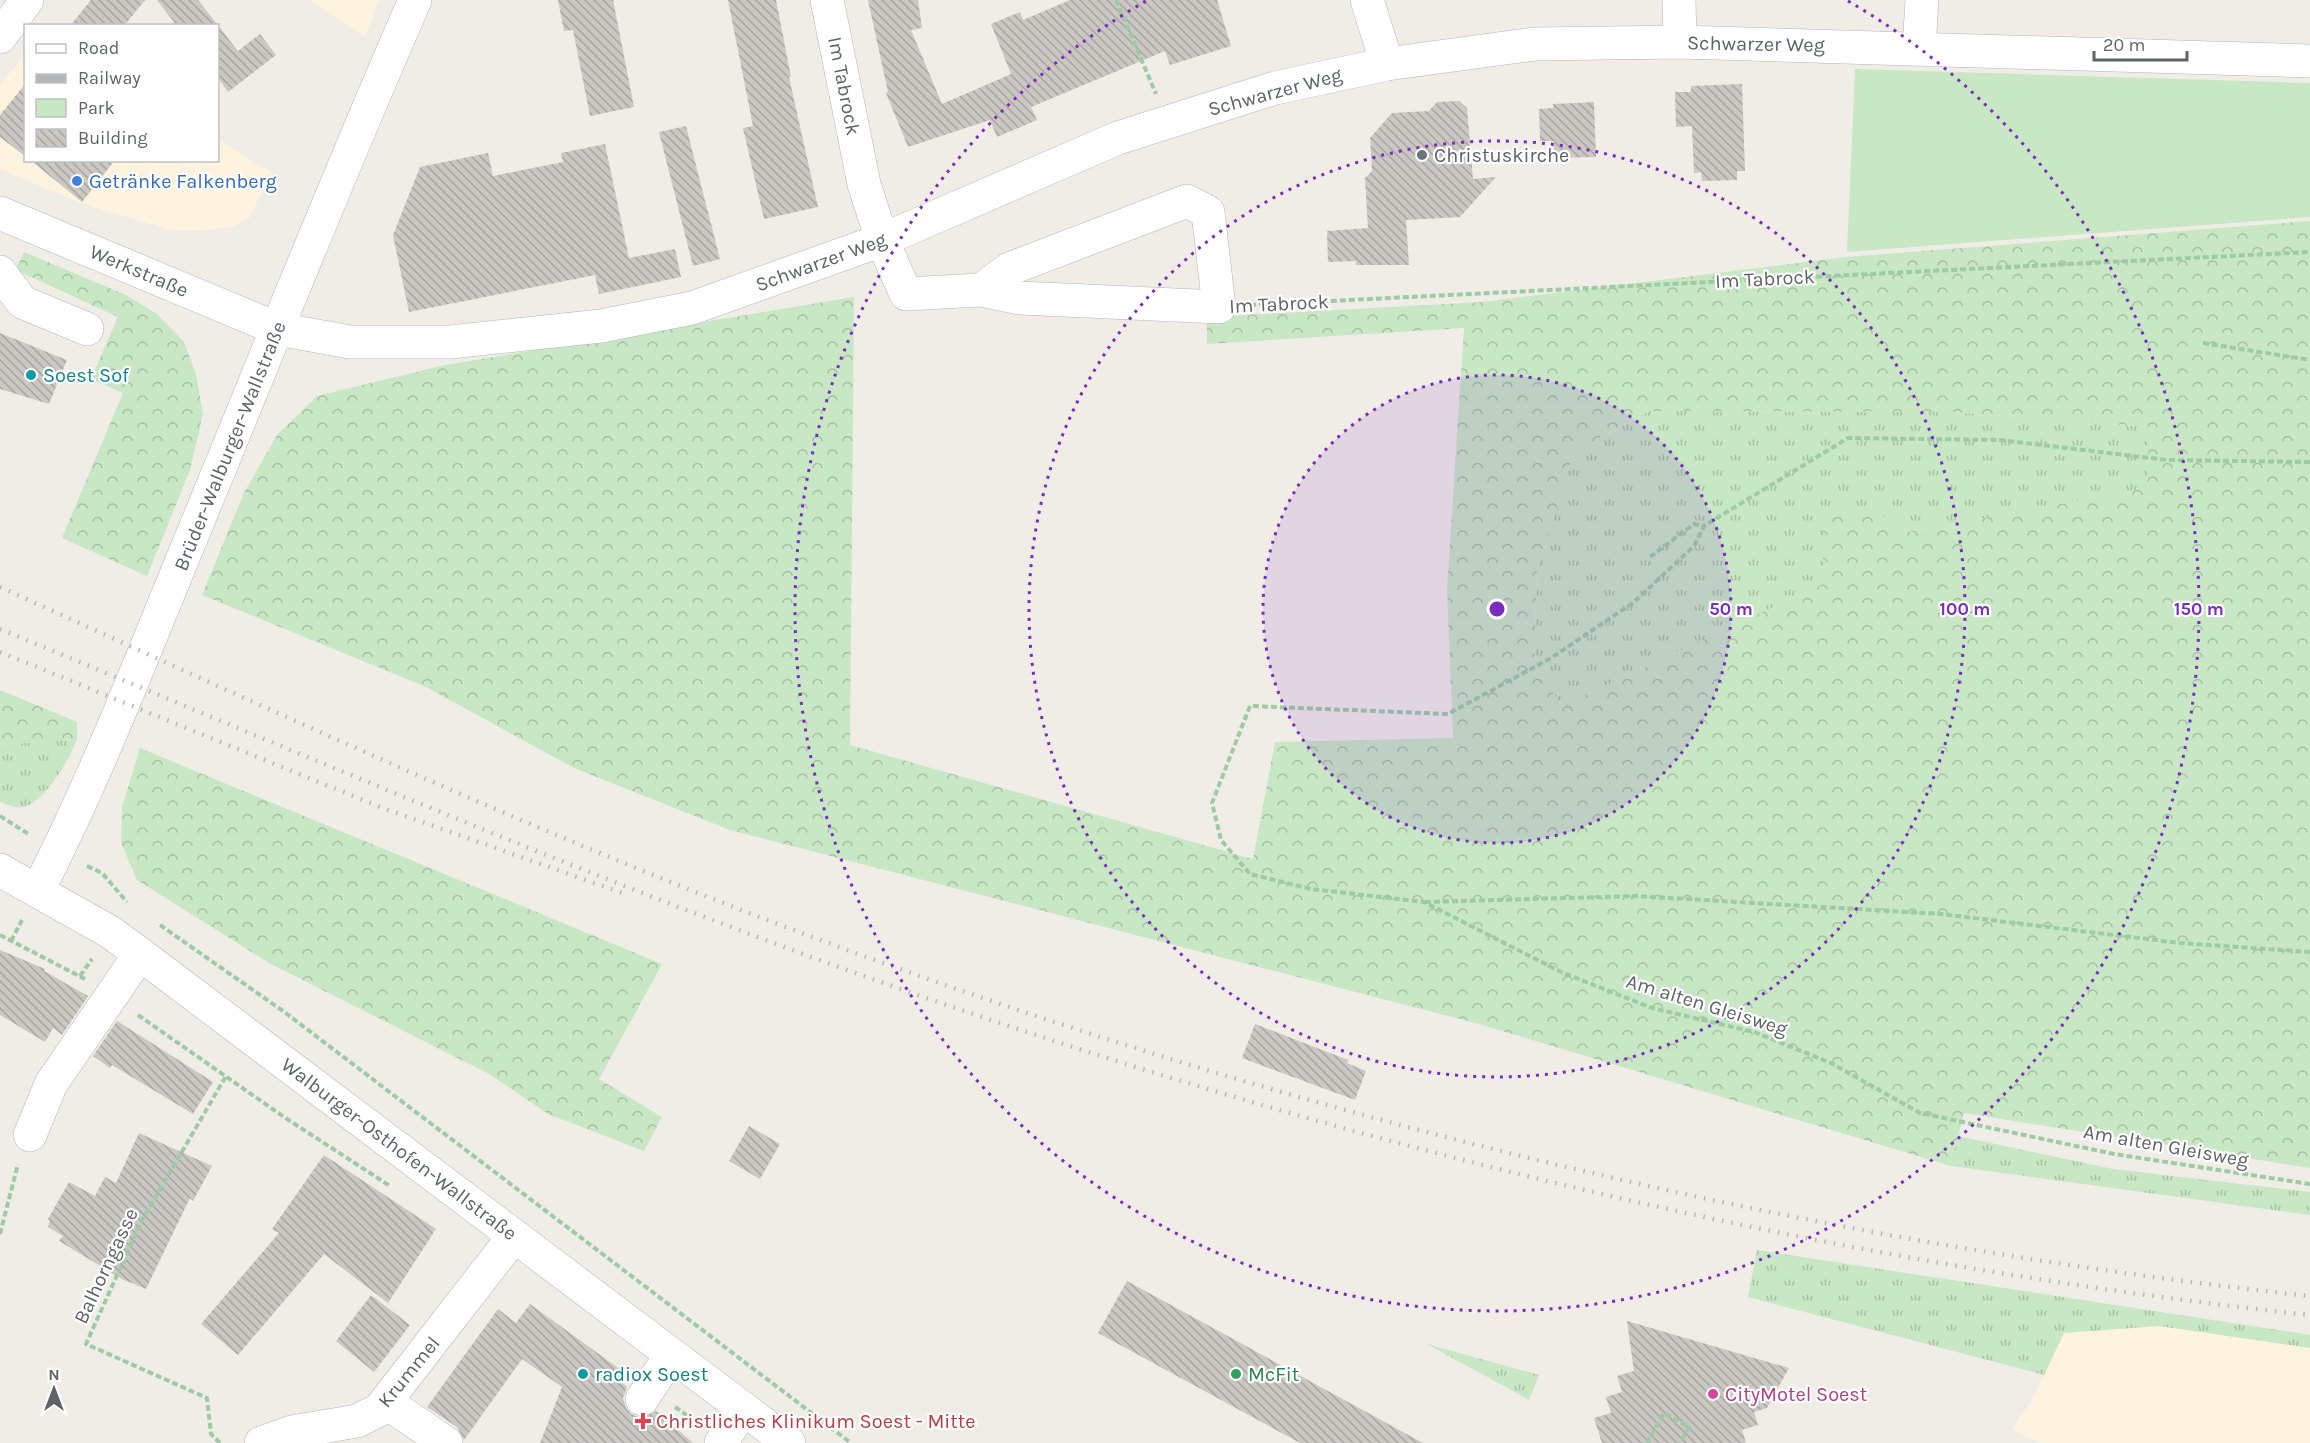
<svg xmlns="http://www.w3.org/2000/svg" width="2310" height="1443" viewBox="0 0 2310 1443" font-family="Karla,sans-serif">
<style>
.commercial{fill:#fdf3df}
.grass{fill:url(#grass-tufts)}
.forest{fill:url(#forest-crowns);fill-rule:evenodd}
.green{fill:#c8e7c4}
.building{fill:url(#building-back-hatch)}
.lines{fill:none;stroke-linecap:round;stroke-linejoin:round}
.minor-casing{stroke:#b2b5b9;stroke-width:34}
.path{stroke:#9fcaa6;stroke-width:4;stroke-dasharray:6 3;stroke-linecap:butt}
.minor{stroke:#fff;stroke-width:33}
.rail{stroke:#b5b6b7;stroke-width:4.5;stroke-dasharray:1.5 8;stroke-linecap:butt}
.ring{fill:none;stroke:#7b2cbf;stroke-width:3;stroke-dasharray:3 6}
.worship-dot{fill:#6b7280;stroke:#fff;stroke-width:2}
.shop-dot{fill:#3f7fe0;stroke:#fff;stroke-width:2}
.culture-dot{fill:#0f9aa8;stroke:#fff;stroke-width:2}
.leisure-dot{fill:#2e9e5b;stroke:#fff;stroke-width:2}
.hotel-dot{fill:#d1479c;stroke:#fff;stroke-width:2}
.health-dot{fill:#e0444e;stroke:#fff;stroke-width:2}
.labels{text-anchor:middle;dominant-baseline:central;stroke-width:4.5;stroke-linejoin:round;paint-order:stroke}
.street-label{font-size:20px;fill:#5e6367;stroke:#fff}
.worship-label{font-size:20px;fill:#5b616d;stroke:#fff;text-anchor:start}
.shop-label{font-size:20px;fill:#366cbe;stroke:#fff;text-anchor:start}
.culture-label{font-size:20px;fill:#0d838f;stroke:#fff;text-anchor:start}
.leisure-label{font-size:20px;fill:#27864d;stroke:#fff;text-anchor:start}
.hotel-label{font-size:20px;fill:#b23c85;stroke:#fff;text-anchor:start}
.health-label{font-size:20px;fill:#be3a42;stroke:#fff;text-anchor:start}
.centre{fill:#7b2cbf;stroke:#fff;stroke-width:3}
.ring-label{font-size:18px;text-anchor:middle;font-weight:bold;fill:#7b2cbf;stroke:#fff;stroke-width:4.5;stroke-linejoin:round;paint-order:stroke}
</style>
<defs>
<pattern id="grass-tufts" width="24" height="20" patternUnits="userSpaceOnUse" patternTransform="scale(1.5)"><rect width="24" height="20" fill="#c8e7c4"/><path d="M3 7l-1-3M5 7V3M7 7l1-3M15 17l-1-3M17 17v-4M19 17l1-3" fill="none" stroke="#a6bfa3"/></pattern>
<pattern id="forest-crowns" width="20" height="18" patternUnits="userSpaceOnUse" patternTransform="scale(1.5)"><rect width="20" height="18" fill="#c8e7c4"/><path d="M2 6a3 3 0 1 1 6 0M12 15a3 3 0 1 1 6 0" fill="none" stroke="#a6bfa3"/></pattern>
<pattern id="building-back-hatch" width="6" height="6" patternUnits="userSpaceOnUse" patternTransform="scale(1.5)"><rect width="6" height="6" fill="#cbc8c3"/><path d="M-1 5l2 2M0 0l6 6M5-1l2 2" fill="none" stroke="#a8a6a2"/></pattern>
</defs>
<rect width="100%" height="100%" fill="#f0ede7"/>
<g class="commercial">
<path d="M309 0H379L365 37Z"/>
<path d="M25 54 26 160H218V140L271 172 250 217 235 226 211 230 174 231 80 203 0 169V85Z"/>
<path d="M2159 1326 2310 1348V1443H2041L2012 1430 2033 1398 2063 1333Z"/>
</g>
<g class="grass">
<path d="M1649 411 1952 412 2150 427 2147 488 1908 532 1875 512 1823 516V584L1562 706 1534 665 1537 570 1574 452Z"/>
<path d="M77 739C70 758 47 798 27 806 18 810 8 805 0 802V745Z"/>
<path d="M1958 1136 2113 1169 2310 1192V1215L1951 1166Z"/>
<path d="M1757 1250 2310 1335V1348L2159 1326 2064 1333 2044 1375 1748 1297Z"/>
<path d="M1427 1344 1539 1375 1529 1400Z"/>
</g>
<g class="forest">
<path d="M2310 221V1168L1964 1113 1951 1166 1479 1024 730 830 574 768 426 687 202 595 244 493 277 435 317 396 445 365 854 297 850 745 1253 859 1275 742 1453 738 1447 589 1464 328 1207 344V317L1482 302 1846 257ZM1649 411 1952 412 2149 427 2147 488 1908 532 1875 511 1823 515V584L1562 706 1534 665 1537 570 1574 452Z"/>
<path d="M24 252 126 295 157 314 184 342 196 374 203 414 190 470 147 576 62 538 123 393 91 379 118 317 16 270Z"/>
<path d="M0 690 77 722V739L0 745Z"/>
<path d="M140 748 662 964 599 1079 662 1117 644 1151 548 1114 491 1075 269 963 137 880 121 843 122 807Z"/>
</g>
<path class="green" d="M1855 69 2310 83V217L1847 252Z"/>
<g class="building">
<path d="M91 0H145L124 26H70Z"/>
<path d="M157 0H198L238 51 260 34 276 55 228 92 218 78V26H177Z"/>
<path d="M558 0H613L634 107 590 116 573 30 564 31Z"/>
<path d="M728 0H776L791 77H789L818 207 764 219 743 128 753 126Z"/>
<path d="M868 0H918L922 28 911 30 942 104 1011 74 991 24 1020 12 1023 20 1070 0H1217L1231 46 1170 65 1165 51 1031 107 1037 120 997 137 990 120 908 147 886 93 888 92Z"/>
<path d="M26 83V157L0 137V115Z"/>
<path d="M1742 84 1745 171H1737V180L1702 181 1701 172 1694 173 1692 126 1676 127 1675 92H1691V86Z"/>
<path d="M1459 101 1467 108 1473 179 1496 177 1460 217 1406 220 1409 265H1356V261L1328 262 1327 231 1368 228 1365 178 1372 171 1370 138 1392 113 1429 111 1437 102Z"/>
<path d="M1594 102 1596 157 1554 158V141H1540L1539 109 1553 108V104Z"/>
<path d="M686 126 720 259 693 266 659 132Z"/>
<path d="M605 144 629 258 675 249 681 277 599 294 595 275 409 312 393 235 420 167 488 153 493 176 563 162 561 153Z"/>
<path d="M30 160H115L82 202Z"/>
<path d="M0 333 67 360 49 404 0 389Z"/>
<path d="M0 950 45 969 44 971 88 996 62 1035 53 1028 45 1042 0 1015Z"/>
<path d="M117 1021 213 1082 193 1114 112 1065 110 1068 93 1056Z"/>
<path d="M1255 1024 1348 1060 1347 1063 1366 1071 1355 1100 1242 1058Z"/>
<path d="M749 1126 780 1144 760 1179 729 1161Z"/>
<path d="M139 1133 212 1166 193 1201 190 1198 146 1289 122 1279 59 1241 63 1236 48 1227 50 1221 48 1219 69 1182 95 1196 105 1177 116 1183Z"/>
<path d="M324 1155 436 1229 388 1303 324 1254 238 1355 201 1324 279 1233 272 1229Z"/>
<path d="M1127 1281 1423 1443H1300L1098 1333Z"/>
<path d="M371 1295 410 1325 374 1372 336 1341Z"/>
<path d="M530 1304 625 1373 620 1381 627 1387 623 1398 626 1408 631 1414 641 1418 656 1411 693 1443H540L562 1387 522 1359 464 1440 457 1427 427 1407 498 1309 516 1323Z"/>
<path d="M1627 1321 1789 1368 1767 1408 1754 1412 1758 1425 1742 1430 1746 1443H1602L1594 1418 1611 1413 1606 1397 1622 1392 1617 1376 1634 1371Z"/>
</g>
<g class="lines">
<defs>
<g id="minor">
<path d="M827 0 864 184 882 240 906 294 981 290 1020 298 1219 307 1208 212 1187 201 1009 269 981 290"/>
<path d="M1367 0 1387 64"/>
<path d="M1679 0 1680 42"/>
<path d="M0 37 27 0"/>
<path d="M1919 48 1922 0"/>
<path d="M0 213 278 329 350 342H450L601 326 692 308 882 240 1118 138 1275 88 1387 64 1535 44 1680 42 2310 61"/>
<path d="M0 272 22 302 87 329"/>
<path d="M0 870 110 932 140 954 789 1443"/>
<path d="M38 890C92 785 135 675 180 565 258 377 333 187 415 0"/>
<path d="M30 1135 51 1084 140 954"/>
<path d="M642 1399 671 1355"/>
<path d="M387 1403 446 1443"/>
<path d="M261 1443 292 1432 357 1421 379 1410 514 1236"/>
<path d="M721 1443 743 1409"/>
</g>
</defs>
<use href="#minor" class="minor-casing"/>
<g class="path">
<path d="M1116 0 1156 94"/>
<path d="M1250 305 2310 252"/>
<path d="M2203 343 2310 360"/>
<path d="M2310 462 2167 460 2000 440 1848 438 1704 526 1694 546 1633 603 1551 658 1448 714 1250 706 1212 803 1221 840 1250 874 1311 889 1424 902 1561 972 1652 1008 1754 1032 1831 1063 1920 1113 2114 1154 2310 1184"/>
<path d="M1650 557 1694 524 1704 526"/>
<path d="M0 816 30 835"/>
<path d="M87 866 102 873 127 902"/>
<path d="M1425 902 1636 896 1941 914 2180 943 2310 952"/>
<path d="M160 925 283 1011 851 1443"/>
<path d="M0 935 85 979"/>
<path d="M11 941 22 920"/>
<path d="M80 976 92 959"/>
<path d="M138 1015 284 1117 390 1186"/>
<path d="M0 1234 18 1164"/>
<path d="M675 1407 696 1422"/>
<path d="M220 1443 211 1434 207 1398 86 1344 141 1222 226 1076"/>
<path d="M1647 1443 1664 1413 1689 1427 1680 1443"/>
</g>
<use href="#minor" class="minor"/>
<g class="rail">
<path d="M0 587C267 708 532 832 807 935 1284 1114 1803 1242 2310 1296"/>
<path d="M0 629C303 754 605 886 915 994 1365 1151 1835 1264 2310 1315"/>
<path d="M0 652 380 807 628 895"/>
</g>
</g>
<circle cx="1497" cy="609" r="234" fill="#7b2cbf" fill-opacity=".12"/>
<g class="ring">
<circle cx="1497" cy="609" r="234"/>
<circle cx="1497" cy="609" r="468"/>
<path d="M1848 1A702 702 0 1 1 1146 1"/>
</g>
<circle class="worship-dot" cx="1422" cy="155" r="6"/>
<circle class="shop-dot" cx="77" cy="181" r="6"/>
<g class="culture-dot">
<circle cx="31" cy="375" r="6"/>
<circle cx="583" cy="1374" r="6"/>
</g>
<circle class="leisure-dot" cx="1236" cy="1374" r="6"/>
<circle class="hotel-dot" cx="1713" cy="1394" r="6"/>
<path class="health-dot" d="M640 1412h6v6h6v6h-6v6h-6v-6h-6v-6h6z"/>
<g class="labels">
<g class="street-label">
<text transform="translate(1756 44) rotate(1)">Schwarzer Weg</text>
<text transform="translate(844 86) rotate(79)">Im Tabrock</text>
<text transform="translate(1275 92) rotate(-15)">Schwarzer Weg</text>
<text transform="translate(821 262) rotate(-20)">Schwarzer Weg</text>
<text transform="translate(139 271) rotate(23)">Werkstraße</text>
<text transform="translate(1765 279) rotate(-3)">Im Tabrock</text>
<text transform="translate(1279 304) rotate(-3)">Im Tabrock</text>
<text transform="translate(230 446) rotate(-68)">Brüder-Walburger-Wallstraße</text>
<text transform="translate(1707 1005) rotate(17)">Am alten Gleisweg</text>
<text transform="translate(2166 1146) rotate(10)">Am alten Gleisweg</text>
<text transform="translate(399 1149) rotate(37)">Walburger-Osthofen-Wallstraße</text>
<text transform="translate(106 1266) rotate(-65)">Balhorngasse</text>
<text transform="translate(409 1372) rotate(-51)">Krummel</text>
</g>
<g class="worship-label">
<text x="1434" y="155">Christuskirche</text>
</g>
<g class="shop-label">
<text x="89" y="181">Getränke Falkenberg</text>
</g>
<g class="culture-label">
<text x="43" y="375">Soest Sof</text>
<text x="595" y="1374">radiox Soest</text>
</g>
<g class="leisure-label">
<text x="1248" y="1374">McFit</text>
</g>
<g class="hotel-label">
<text x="1725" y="1394">CityMotel Soest</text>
</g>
<g class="health-label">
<text x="656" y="1421">Christliches Klinikum Soest - Mitte</text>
</g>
</g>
<circle cx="1497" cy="609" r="9" class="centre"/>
<g class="ring-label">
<text x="1731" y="615">50 m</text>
<text x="1965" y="615">100 m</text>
<text x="2199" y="615">150 m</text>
</g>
<rect x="24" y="24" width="195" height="138" fill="#ffffff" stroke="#bfc1c2" stroke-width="1.5"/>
<rect x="36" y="44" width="30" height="9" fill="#ffffff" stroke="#bfc1c2" stroke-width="1.5"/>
<text x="78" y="54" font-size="18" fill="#5e6367">Road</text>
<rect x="36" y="74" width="30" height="9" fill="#b5b6b7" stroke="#bfc1c2" stroke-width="1.5"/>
<text x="78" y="84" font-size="18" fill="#5e6367">Railway</text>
<rect x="36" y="99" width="30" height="18" fill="#c8e7c4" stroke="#bfc1c2" stroke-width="1.5"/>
<text x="78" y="114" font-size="18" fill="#5e6367">Park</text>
<rect x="36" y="129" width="30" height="18" fill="url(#building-back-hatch)" stroke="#bfc1c2" stroke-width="1.5"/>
<text x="78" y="144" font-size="18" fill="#5e6367">Building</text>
<g transform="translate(54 1389)" stroke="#ffffff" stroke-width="4.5" paint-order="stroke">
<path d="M0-4.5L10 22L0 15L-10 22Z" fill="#5e6367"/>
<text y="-9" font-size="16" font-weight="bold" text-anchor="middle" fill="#5e6367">N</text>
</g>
<path d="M2094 51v9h93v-9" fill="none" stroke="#5e6367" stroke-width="3"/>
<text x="2103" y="51" font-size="18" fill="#5e6367" stroke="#ffffff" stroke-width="4.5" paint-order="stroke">20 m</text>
</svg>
